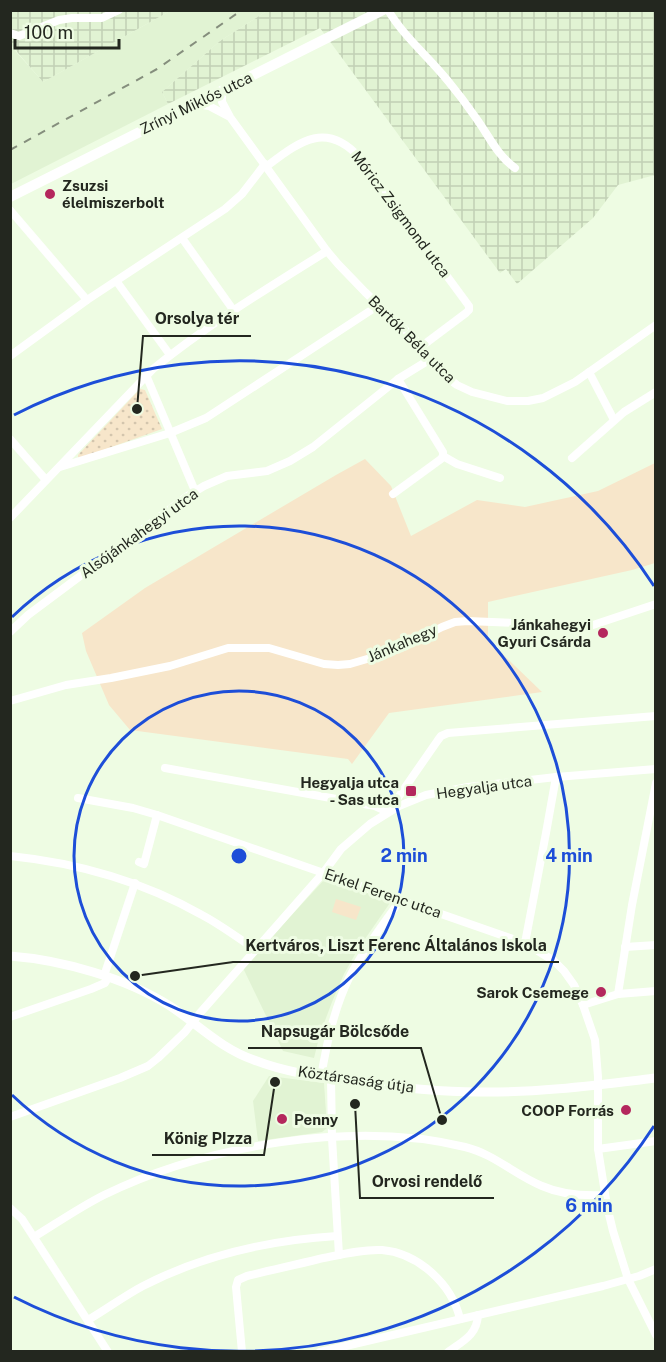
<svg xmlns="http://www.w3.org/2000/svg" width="666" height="1362" viewBox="0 0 666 1362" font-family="'Public Sans',sans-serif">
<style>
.built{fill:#e1f3d3}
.industrial{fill:url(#industrial-grid)}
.grass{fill:url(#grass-dots)}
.garden{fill:#f7e6ca}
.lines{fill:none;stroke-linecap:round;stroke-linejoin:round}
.minor{stroke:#fff;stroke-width:8}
.tertiary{stroke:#fff;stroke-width:9}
.secondary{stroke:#fff;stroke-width:10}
.rail{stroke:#858e7d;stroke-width:2;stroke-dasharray:8 8;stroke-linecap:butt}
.ring{fill:none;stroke:#1d4ed8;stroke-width:3}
.poi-dot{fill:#b4275d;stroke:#eefce3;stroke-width:2}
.labels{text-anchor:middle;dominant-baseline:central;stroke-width:6;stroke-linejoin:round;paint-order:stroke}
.street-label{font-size:15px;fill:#23271f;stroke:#eefce3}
.poi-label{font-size:15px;font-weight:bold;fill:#23271f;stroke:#eefce3;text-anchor:end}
.centre{fill:#1d4ed8;stroke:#eefce3;stroke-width:3}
.ring-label{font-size:18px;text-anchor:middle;font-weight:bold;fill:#1d4ed8;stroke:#eefce3;stroke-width:6;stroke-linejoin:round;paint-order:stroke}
.leader{fill:none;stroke:#23271f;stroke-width:2}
.callout-dot{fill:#23271f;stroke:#eefce3;stroke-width:2}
.callout-label{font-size:16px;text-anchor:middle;font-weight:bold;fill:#23271f;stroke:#eefce3;stroke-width:6;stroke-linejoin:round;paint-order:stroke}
</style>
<defs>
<pattern id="industrial-grid" width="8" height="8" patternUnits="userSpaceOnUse" patternTransform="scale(1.5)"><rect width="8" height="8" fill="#e1f3d3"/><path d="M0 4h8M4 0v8" fill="none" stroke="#c1d0b5"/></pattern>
<pattern id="grass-dots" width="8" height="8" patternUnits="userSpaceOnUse" patternTransform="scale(1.5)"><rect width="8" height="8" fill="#f7e6ca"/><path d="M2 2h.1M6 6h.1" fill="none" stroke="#d3c5ad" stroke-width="1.8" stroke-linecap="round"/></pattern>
</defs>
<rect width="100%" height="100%" fill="#eefce3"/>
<g class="built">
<path d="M170 11H267L220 41 162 92 168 104 11 184 10 45 43 82Z"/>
<path d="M324 880 392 900 358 949 344 974 332 1002 320 1034 314 1058 283 1051 243 968Z"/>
<path d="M269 1076 324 1083 327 1128 322 1132 258 1141 253 1101Z"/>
</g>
<g class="industrial">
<path d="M10 11H170L43 82 11 45Z"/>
<path d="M267 11H655V175L618 185 593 218 517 284 506 269 500 273 320 28 168 104 162 92 220 41Z"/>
</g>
<path class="grass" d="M140 389 145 390 162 429 78 459V455Z"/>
<g class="garden">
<path d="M365 459 391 486 411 536 477 500 525 507 598 491 655 463V563L632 570 488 602V640L542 692 389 713 352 764 348 759 130 730 109 705 86 651 82 633 145 588 336 475Z"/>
<path d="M336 899 361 907 356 920 332 912Z"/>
</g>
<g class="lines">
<g class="minor">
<path d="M388 10C404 37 429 57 448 81 458 93 467 105 476 118 489 136 497 155 515 168"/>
<path d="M10 33 19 36 59 20 72 18H102L119 10"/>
<path d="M222 90V102L230 117 327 251 338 264 365 292 422 346 429 360 444 375 457 385 472 392 507 401H528L543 398 575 382 656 325"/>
<path d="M197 104 209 106 228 116"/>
<path d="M267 166C299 142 326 120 360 158L469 306V310L466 313 422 346"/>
<path d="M10 210 87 300"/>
<path d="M182 238 234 311"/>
<path d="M117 282 170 355"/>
<path d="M10 356 87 300 225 209 242 194 265 164"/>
<path d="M589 372 614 420"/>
<path d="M146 375 195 491"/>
<path d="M398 379 443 452V456"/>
<path d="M10 439 46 480"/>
<path d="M443 456 457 464 500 478"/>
<path d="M572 458 624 412 656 392"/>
<path d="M60 467 170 433 206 418 379 305"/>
<path d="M393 494 441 459 443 456"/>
<path d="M10 518 153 369C207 325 268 288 327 251"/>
<path d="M10 632 28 615 186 497 204 486 227 476 267 471 290 461 313 447 398 379 429 360"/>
<path d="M10 701 66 685 111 678 170 666 228 648H269L324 664 338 665 350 664 384 654 403 647 442 627 455 622 468 621 590 626 656 604"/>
<path d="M165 768 375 806 388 812 438 740 441 736 448 733 656 716"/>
<path d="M78 798 133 808 157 815 513 939 538 951 554 961 564 971 574 985 583 1005 595 1040 598 1077V1149L607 1206 613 1231 628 1279 656 1335"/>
<path d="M10 856C79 863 142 881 202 915 221 925 238 938 256 950"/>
<path d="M139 862 144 864 157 815"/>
<path d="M525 943 546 833 556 777"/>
<path d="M625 947 656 945"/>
<path d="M104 976 135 883"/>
<path d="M618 994 632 905 656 783"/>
<path d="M583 1005 618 994 656 991"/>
<path d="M10 1017 91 989 105 983 108 978"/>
<path d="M321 1077C327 1042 334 1009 349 978 363 950 383 925 401 899"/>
<path d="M331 1078 332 1138 339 1255"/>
<path d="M10 1117 120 1078 148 1066 158 1058 185 1032 200 1013 324 872 341 849 370 824 399 806 426 795 468 787 556 777 656 769"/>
<path d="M598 1149 656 1141"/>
<path d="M10 1208 22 1219 108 1352"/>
<path d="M34 1237C57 1223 80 1207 104 1195 206 1145 354 1120 465 1147 494 1154 515 1175 542 1186 560 1194 585 1196 605 1195"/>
<path d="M88 1320C107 1309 124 1296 143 1286 203 1255 271 1240 337 1236"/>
<path d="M242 1352 236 1287 238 1280 247 1276C271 1270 295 1265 319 1259 339 1255 362 1249 382 1250 418 1253 452 1284 460 1319"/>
<path d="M320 1352 603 1286 639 1276 656 1269"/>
<path d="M448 1352C463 1341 477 1335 478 1315"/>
</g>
<path class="tertiary" d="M10 956C62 960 126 978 170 1006 199 1025 220 1048 254 1060 284 1072 319 1077 351 1081 393 1087 436 1092 478 1092 537 1093 597 1085 656 1078"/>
<path class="secondary" d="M10 197 383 10"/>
<path class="rail" d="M10 150 157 69 242 10"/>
</g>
<g class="ring">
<circle cx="239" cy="856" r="165"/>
<path d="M12 617A330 330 0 1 1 12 1095"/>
<path d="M654 1126A495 495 0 0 1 14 1297M14 415A495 495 0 0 1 654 586"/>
</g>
<g class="poi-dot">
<circle cx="50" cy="194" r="6"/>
<circle cx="603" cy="633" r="6"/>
<rect x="405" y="785" width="12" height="12" rx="3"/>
<circle cx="601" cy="992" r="6"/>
<circle cx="626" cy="1110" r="6"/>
<circle cx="282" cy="1119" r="6"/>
</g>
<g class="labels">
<g class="street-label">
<text transform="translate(196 103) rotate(-26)">Zrínyi Miklós utca</text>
<text transform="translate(401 214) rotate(53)">Móricz Zsigmond utca</text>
<text transform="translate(412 339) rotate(45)">Bartók Béla utca</text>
<text transform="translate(139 533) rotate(-36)">Alsójánkahegyi utca</text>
<text transform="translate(402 643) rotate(-23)">Jánkahegy</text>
<text transform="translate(484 787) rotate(-8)">Hegyalja utca</text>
<text transform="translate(383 893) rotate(19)">Erkel Ferenc utca</text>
<text transform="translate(356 1079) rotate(8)">Köztársaság útja</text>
</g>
<g class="poi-label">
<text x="62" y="185" text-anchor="start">Zsuzsi<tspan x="62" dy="17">élelmiszerbolt</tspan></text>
<text x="591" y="624">Jánkahegyi<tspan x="591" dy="17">Gyuri Csárda</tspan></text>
<text x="399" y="782">Hegyalja utca<tspan x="399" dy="17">- Sas utca</tspan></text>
<text x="589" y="992">Sarok Csemege</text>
<text x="614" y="1110">COOP Forrás</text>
<text x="294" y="1119" text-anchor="start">Penny</text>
</g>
</g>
<circle cx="239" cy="856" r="9" class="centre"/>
<g class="ring-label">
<text x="404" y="862">2 min</text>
<text x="569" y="862">4 min</text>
<text x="589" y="1212">6 min</text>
</g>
<path class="leader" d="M137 409L143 336H251M135 976L233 962H559M442 1120L421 1048H248M275 1082L264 1155H152M355 1104L360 1198H494"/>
<g class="callout-dot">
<circle cx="137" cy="409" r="6"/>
<circle cx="135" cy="976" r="6"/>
<circle cx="442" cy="1120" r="6"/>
<circle cx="275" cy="1082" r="6"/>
<circle cx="355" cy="1104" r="6"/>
</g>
<g class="callout-label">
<text x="197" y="324">Orsolya tér</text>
<text x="396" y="951">Kertváros, Liszt Ferenc Általános Iskola</text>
<text x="335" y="1037">Napsugár Bölcsőde</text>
<text x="208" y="1144">König PIzza</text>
<text x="427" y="1187">Orvosi rendelő</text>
</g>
<rect width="666" height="1362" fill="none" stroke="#23271f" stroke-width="24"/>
<path d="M15 39v9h104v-9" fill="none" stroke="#23271f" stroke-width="3"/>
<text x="24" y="39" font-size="18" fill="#23271f" stroke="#eefce3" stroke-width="4.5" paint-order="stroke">100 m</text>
</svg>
